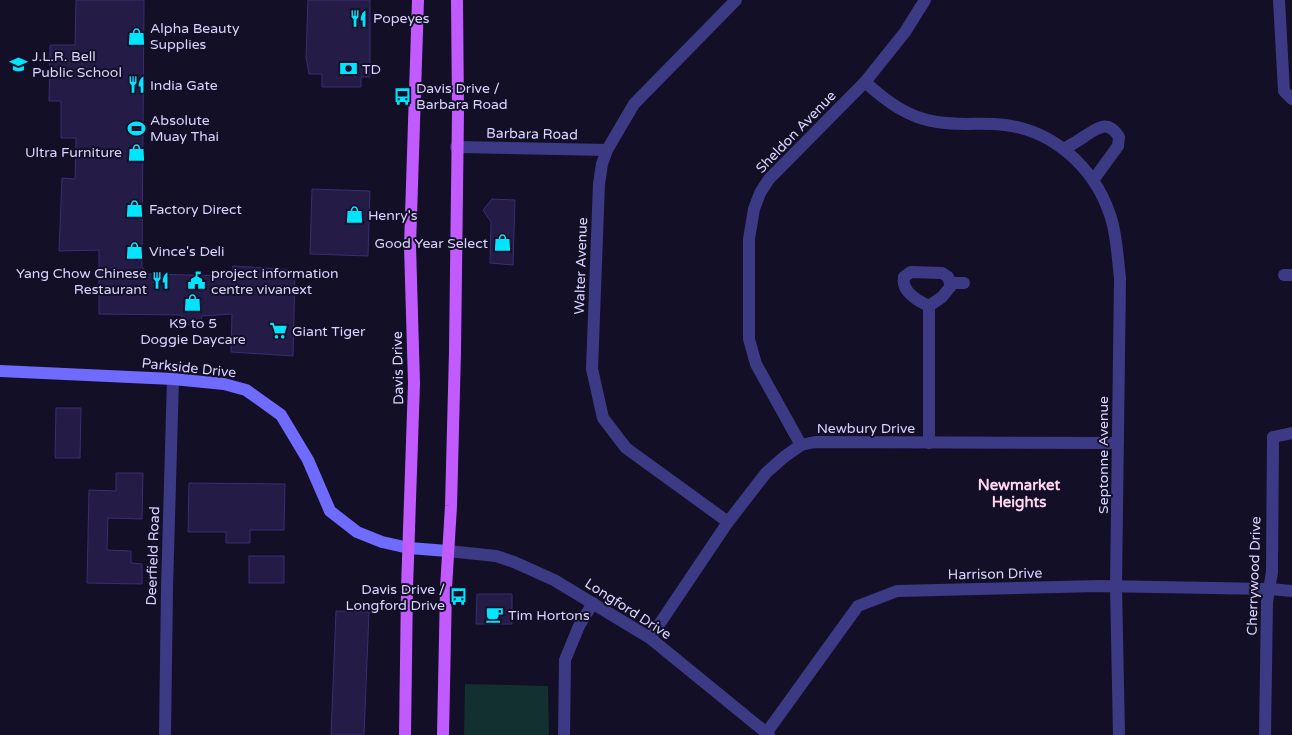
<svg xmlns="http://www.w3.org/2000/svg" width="1292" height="735" viewBox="0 0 1292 735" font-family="'Varela Round',sans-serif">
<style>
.green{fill:#12302f}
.building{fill:#241b47;stroke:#3b2d73}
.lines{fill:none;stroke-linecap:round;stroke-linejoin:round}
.minor{stroke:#3d3a85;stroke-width:12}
.tertiary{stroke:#3d3a85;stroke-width:12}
.secondary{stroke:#6f6bff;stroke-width:12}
.primary{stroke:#c25bff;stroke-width:12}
.labels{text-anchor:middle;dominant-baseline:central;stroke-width:4;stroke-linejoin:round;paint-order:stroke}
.poi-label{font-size:14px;fill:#d9d4ff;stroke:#130f26;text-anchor:start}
.street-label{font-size:14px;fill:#d9d4ff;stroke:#130f26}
.neighbourhood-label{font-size:15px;font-weight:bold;fill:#ffd6f0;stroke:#130f26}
</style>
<rect width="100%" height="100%" fill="#130f26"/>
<path class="green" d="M465 684 548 686 549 735H464Z"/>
<g class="building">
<path d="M76 0H144L142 267 148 274 232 276 233 266 295 270 293 356 231 352 232 314 202 316 200 326 183 324 181 315 99 314V250L59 251 62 178 75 179 76 138H61V101H49L50 45H75Z"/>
<path d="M308 0H370V77H361V87H322V74H309L306 57Z"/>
<path d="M312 189 370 191 368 256 310 254Z"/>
<path d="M492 199 515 200 513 265 490 263 491 222 483 210Z"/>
<path d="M56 408H81L80 458H55Z"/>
<path d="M116 473H143L142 519 108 518 107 550 131 551V563L142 564V584L87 583 89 490 116 491Z"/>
<path d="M189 483 285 484 284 530H250V543H226V532H188Z"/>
<rect x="249" y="556" width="35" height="27"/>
<path d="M477 594H512V624H476Z"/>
<path d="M336 611 369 612 364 735H331Z"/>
</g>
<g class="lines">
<g class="minor">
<path d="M1279 0 1284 91 1292 99"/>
<path d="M865 82C886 101 908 118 937 122 960 126 983 122 1005 125 1059 132 1100 174 1113 225 1117 243 1118 261 1120 278L1116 586 1119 735"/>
<path d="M456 147 607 150"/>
<path d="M1064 149C1071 145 1078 141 1085 136 1098 128 1108 119 1119 137L1118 146 1094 179"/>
<path d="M911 272 942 273 948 277 951 286 942 297 929 306C918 301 901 291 904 277Z"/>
<path d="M1284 275H1292"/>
<path d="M951 283H964"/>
<path d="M929 443V306"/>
<path d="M801 445 756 364 749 339V239L754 209 760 193 769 179 865 82 905 32 925 0"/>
<path d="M728 522 626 448 603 418 592 369 599 184 602 164 607 150 634 104 736 0"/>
<path d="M650 638 728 522 766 473 784 457 801 445 815 442 1118 443"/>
<path d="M165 735 167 588 173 379"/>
<path d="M564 735 565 660 579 626 593 603"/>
<path d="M1265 735 1267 602 1272 572 1273 437 1292 433"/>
</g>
<g class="tertiary">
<path d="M448 551 496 556 514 562 554 580 650 638 769 735"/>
<path d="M767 732 858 606 897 591 1099 586 1270 589 1292 591"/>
</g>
<path class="secondary" d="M0 371 173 379 224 384 246 390 281 415 308 460 330 511 357 532 382 542 409 548 448 551"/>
<g class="primary">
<path d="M405 735 407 588 414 383 410 246 418 0"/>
<path d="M443 735 446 588 451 506 455 351 458 111 457 0"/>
</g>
</g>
<defs>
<symbol id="restaurant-bare" viewBox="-9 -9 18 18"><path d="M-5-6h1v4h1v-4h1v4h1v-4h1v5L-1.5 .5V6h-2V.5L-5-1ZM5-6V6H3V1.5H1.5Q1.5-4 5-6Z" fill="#00e5ff" stroke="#130f26" stroke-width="2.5" paint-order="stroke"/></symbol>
<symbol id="shop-bare" viewBox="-9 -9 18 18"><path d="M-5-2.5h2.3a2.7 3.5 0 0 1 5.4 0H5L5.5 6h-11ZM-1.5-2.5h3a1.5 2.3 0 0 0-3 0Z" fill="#00e5ff" stroke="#130f26" stroke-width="2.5" paint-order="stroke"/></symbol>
<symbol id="school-bare" viewBox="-9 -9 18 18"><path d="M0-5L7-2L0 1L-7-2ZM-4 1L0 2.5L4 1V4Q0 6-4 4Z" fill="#00e5ff" stroke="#130f26" stroke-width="2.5" paint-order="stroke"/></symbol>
<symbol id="bank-bare" viewBox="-9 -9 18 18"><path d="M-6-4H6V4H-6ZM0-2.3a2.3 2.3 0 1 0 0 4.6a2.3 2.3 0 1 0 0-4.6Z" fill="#00e5ff" stroke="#130f26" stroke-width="2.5" paint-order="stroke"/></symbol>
<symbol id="bus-bare" viewBox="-9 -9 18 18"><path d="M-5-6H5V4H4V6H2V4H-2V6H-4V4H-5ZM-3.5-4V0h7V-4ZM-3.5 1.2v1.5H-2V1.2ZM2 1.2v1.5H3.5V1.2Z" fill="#00e5ff" stroke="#130f26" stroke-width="2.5" paint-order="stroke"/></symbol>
<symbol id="stadium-bare" viewBox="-9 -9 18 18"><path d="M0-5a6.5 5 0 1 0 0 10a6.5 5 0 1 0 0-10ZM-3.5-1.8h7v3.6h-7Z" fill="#00e5ff" stroke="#130f26" stroke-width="2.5" paint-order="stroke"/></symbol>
<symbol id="civic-bare" viewBox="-9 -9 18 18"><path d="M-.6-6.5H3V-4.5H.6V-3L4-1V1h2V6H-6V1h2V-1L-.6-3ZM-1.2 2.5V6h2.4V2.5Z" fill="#00e5ff" stroke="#130f26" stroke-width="2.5" paint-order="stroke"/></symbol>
<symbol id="supermarket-bare" viewBox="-9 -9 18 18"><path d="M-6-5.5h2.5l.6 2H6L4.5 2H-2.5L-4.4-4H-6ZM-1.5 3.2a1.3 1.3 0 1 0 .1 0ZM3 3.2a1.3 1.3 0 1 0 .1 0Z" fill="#00e5ff" stroke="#130f26" stroke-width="2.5" paint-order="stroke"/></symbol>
<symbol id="cafe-bare" viewBox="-9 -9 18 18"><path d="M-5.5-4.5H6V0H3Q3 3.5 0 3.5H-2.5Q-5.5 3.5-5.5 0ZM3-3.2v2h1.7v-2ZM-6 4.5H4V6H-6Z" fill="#00e5ff" stroke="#130f26" stroke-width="2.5" paint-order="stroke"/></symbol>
</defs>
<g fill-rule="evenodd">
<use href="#restaurant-bare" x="346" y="6" width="25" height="25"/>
<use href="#shop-bare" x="124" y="24" width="25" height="25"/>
<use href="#school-bare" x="6" y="52" width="25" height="25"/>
<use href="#bank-bare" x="336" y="56" width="25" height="25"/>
<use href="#restaurant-bare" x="124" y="72" width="25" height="25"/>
<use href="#bus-bare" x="390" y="84" width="25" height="25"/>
<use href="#stadium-bare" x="124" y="116" width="25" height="25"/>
<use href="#shop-bare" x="124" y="140" width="25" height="25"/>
<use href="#shop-bare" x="122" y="196" width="25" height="25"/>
<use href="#shop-bare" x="342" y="202" width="25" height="25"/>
<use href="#shop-bare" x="490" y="230" width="25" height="25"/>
<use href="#shop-bare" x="122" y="238" width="25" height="25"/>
<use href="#restaurant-bare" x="148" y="268" width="25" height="25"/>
<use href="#civic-bare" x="184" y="268" width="25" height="25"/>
<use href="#shop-bare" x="180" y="290" width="25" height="25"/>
<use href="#supermarket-bare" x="266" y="318" width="25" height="25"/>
<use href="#bus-bare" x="446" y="584" width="25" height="25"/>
<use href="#cafe-bare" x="482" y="602" width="25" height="25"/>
</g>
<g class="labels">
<g class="poi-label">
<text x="373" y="18">Popeyes</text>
<text x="150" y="28">Alpha Beauty<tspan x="150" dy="16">Supplies</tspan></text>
<text x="32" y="56">J.L.R. Bell<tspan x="32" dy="16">Public School</tspan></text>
<text x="362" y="69">TD</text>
<text x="150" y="85">India Gate</text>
<text x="416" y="88">Davis Drive /<tspan x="416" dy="16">Barbara Road</tspan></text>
<text x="150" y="120">Absolute<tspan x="150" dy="16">Muay Thai</tspan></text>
<text x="122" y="152" text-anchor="end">Ultra Furniture</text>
<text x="149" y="209">Factory Direct</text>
<text x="368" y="215">Henry's</text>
<text x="488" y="243" text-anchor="end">Good Year Select</text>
<text x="149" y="251">Vince's Deli</text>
<text x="147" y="273" text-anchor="end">Yang Chow Chinese<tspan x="147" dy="16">Restaurant</tspan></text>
<text x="211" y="273">project information<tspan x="211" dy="16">centre vivanext</tspan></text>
<text x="193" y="323" text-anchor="middle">K9 to 5<tspan x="193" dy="16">Doggie Daycare</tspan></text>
<text x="292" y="331">Giant Tiger</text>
<text x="445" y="589" text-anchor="end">Davis Drive /<tspan x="445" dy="16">Longford Drive</tspan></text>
<text x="508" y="615">Tim Hortons</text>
</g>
<g class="street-label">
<text transform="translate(796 132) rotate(-46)">Sheldon Avenue</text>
<text transform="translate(532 134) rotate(1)">Barbara Road</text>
<text transform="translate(581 266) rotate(-88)">Walter Avenue</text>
<text transform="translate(189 368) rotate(6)">Parkside Drive</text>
<text transform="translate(398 368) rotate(-91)">Davis Drive</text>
<text x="866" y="428">Newbury Drive</text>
<text transform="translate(1103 455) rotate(-90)">Septonne Avenue</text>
<text transform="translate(153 556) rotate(-88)">Deerfield Road</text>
<text transform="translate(995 574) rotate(-1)">Harrison Drive</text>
<text transform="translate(1254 576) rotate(-88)">Cherrywood Drive</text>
<text transform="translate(628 609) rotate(33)">Longford Drive</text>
</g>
<g class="neighbourhood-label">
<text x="1019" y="485">Newmarket<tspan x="1019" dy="17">Heights</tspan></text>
</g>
</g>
</svg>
